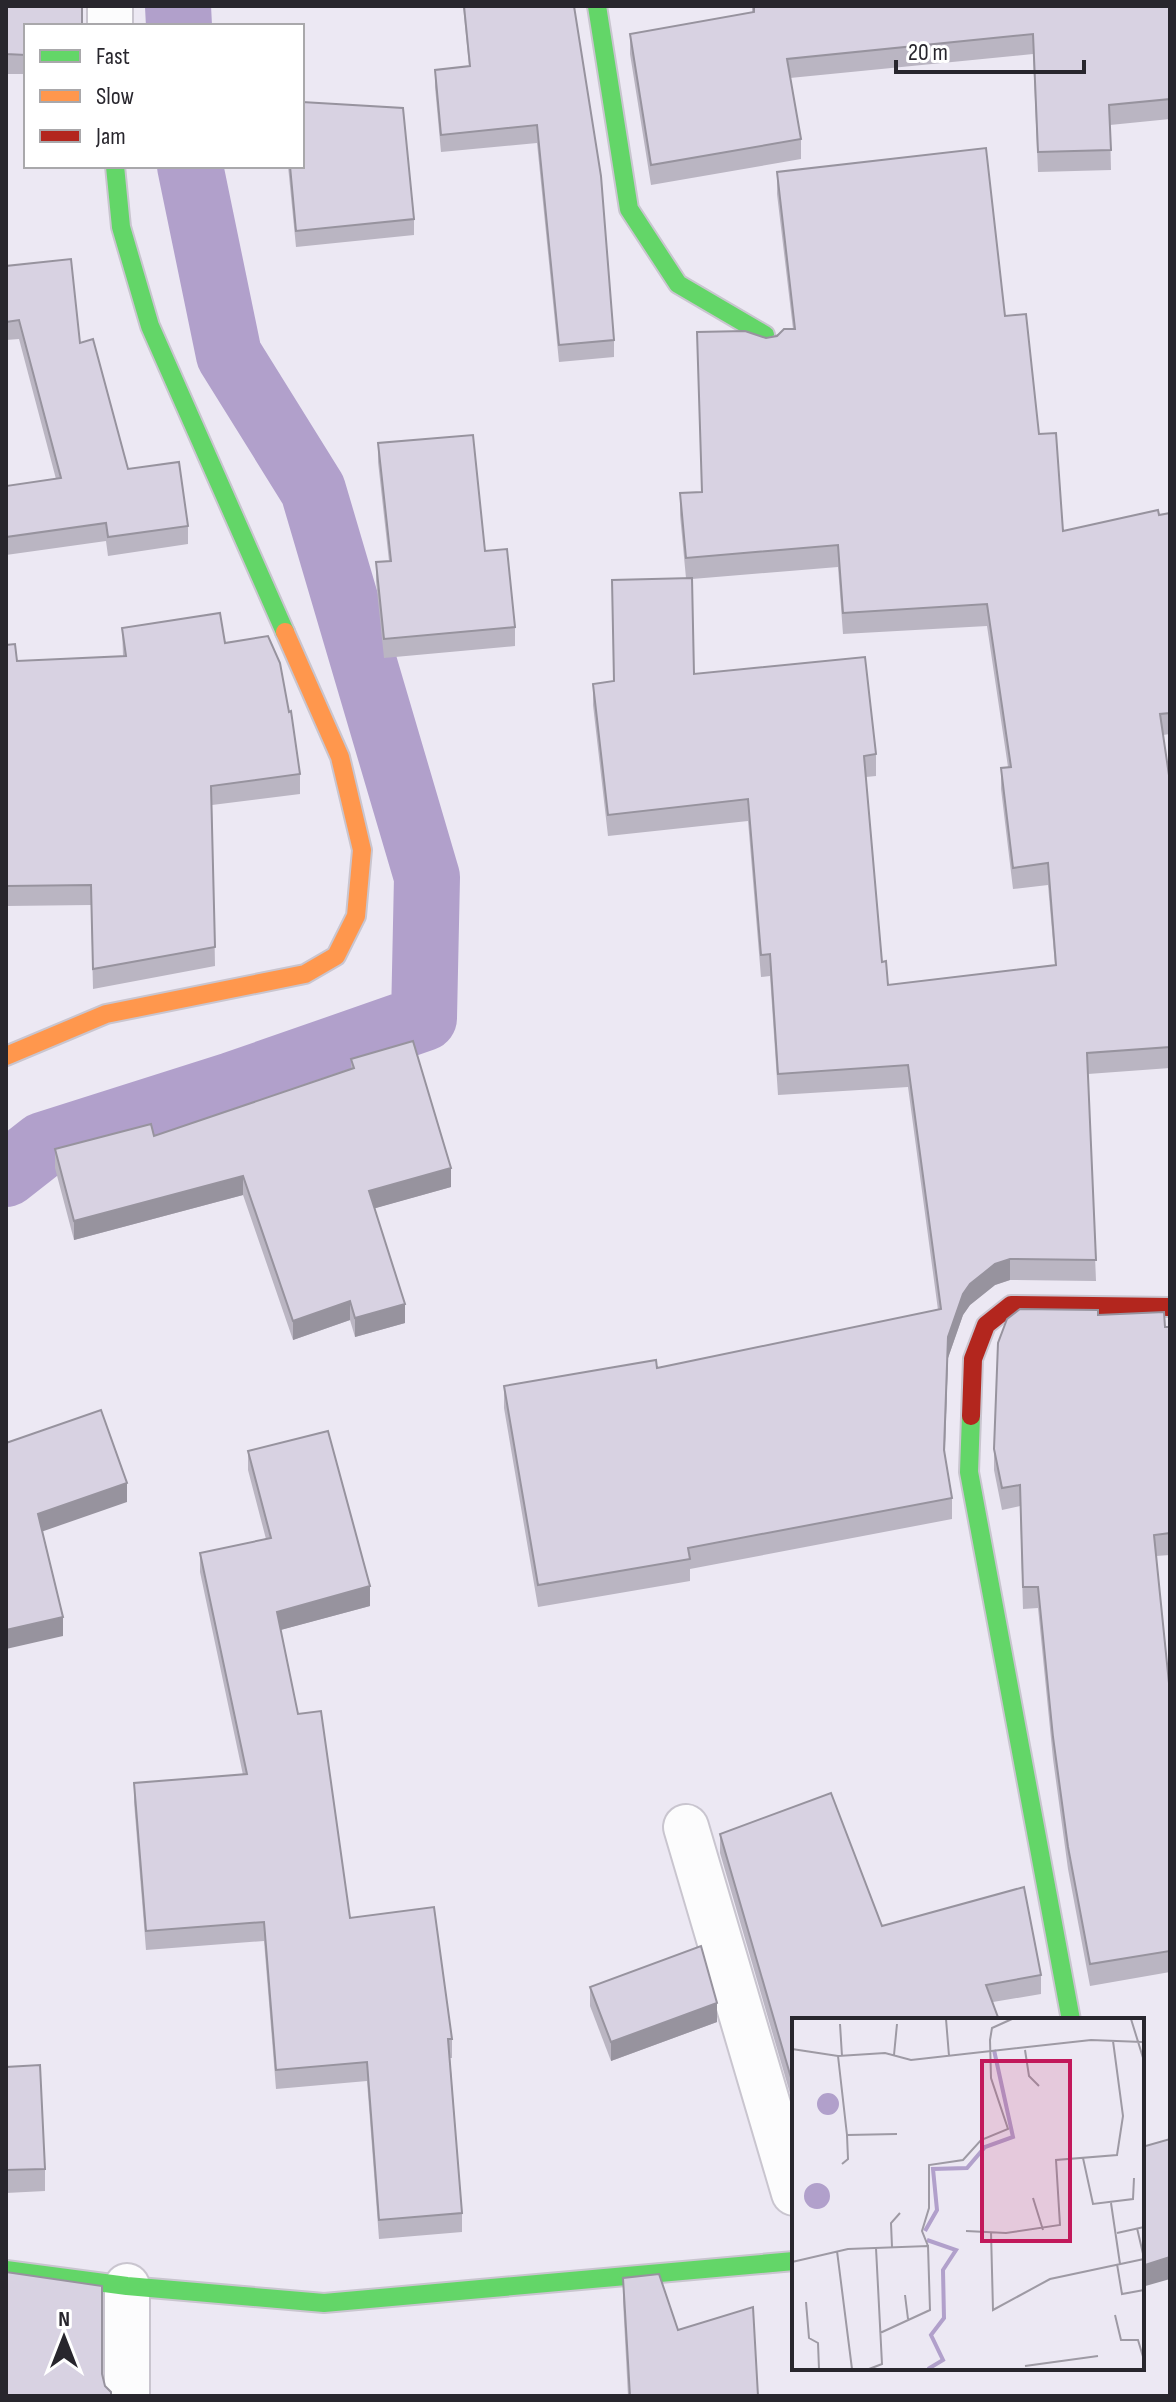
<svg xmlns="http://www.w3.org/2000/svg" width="1176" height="2402" viewBox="0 0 1176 2402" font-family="'Sofia Sans Condensed',sans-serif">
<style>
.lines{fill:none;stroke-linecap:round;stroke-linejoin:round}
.canal{stroke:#b1a0cb;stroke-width:66}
.street-casing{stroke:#c9c5cf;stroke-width:48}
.fast-casing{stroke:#c9c5cf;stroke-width:22}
.slow-casing{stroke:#c9c5cf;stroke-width:22}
.jam-casing{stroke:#c9c5cf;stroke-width:22}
.street{stroke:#fcfcfd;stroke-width:44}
.fast{stroke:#63d668;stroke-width:18}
.slow{stroke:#ff974d;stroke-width:18}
.jam{stroke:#b3261e;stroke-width:18}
.wall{fill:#bab5c2;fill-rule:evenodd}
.shaded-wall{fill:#97939e}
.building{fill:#d8d2e2;stroke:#97939e;stroke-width:2}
.inset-river{fill:none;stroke:#b1a0cb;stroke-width:4}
.inset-road{fill:none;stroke:#9e9aa4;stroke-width:2}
.view{fill:#c2185b;fill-opacity:0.15;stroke:#c2185b;stroke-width:4}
.inset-edge{fill:none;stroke:#28262d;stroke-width:4}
</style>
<rect width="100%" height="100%" fill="#ece8f3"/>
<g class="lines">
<g class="canal">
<path d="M178 6 179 26"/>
<path d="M6 1174 43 1145 232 1085 424 1018 427 877 313 490 229 355 190 166"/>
</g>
<defs>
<g id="street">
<path d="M110 26V6"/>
<path d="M686 1827 794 2193"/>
<path d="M127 2286V2396"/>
</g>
<g id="fast">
<path d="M597 6 629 209 678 284 765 335"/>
<path d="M115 166 121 227 150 326 285 632"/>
<path d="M971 1416 969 1472 1071 2020"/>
<path d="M6 2270 127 2286 324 2303 794 2261"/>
</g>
<path id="slow" d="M6 1056 106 1014 305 974 336 956 356 916 362 850 340 757 285 632"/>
<path id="jam" d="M971 1416 973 1359 986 1325 1011 1305 1170 1307"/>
</defs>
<use href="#street" class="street-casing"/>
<use href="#fast" class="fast-casing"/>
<use href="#slow" class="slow-casing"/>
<use href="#jam" class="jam-casing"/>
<use href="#street" class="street"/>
<use href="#fast" class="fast"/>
<use href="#slow" class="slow"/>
<use href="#jam" class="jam"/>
</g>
<g class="wall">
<path d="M6 6 26 26V74H6Z"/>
<path d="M463 6H574L614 340V357L559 362 537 143 441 152 435 87V70L469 66Z"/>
<path d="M752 6H1170V119L1110 125 1111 170 1038 172 1033 54 790 78 801 139V159L651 185 630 54V34L752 13Z"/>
<path d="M288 166H302L414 219V235L296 247Z"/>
<path d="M777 172 1005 316 1039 434 1063 531 1170 513V734L1163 735 1170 782V1068L1088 1074 1096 1281 1010 1280 995 1285 970 1305 963 1315 948 1358 945 1454 952 1498V1519L690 1569V1581L538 1607 504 1408V1386L657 1368 938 1310 908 1087 778 1095 770 976 761 977 748 821 608 836 593 705V684L614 681 686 578 680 515V493L702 492 697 332 766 338 793 329 777 194ZM838 567 843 634 987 626 1008 767 1001 768V789L1013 889 1048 885 1055 965 888 985 882 962 866 777 876 776V754L694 674 692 579Z"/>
<path d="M6 266 80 343 128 469 188 526V544L108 556 106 541 6 555V486L56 479 19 339 6 340Z"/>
<path d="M378 443 485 551 515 627V646L384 658 376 581V562L389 561 378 462Z"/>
<path d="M122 628 225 643 300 774V794L212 805 215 966 93 989 91 905 6 906V645L17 661 123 656Z"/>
<path d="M351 1059 451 1187 375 1208 405 1323 355 1337 350 1320 293 1340 243 1195 74 1240 55 1168V1149L154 1136 351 1068Z"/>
<path d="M1098 1315 1165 1327H1170V1555L1156 1556 1170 1693V1972L1090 1986 1068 1869 1053 1759 1038 1608 1023 1609 1020 1506 1002 1510 994 1470V1449Z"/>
<path d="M248 1451 370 1606 280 1630 298 1714 350 1918 452 2039V2058H450L462 2213V2232L379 2239 367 2081 276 2089 264 1941 146 1950 134 1802V1783L243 1775 200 1572V1553L266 1539 248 1470Z"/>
<path d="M720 1834 882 1926 1041 1975V1994L993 2002 794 2020V2107L720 1853Z"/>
<path d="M590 1987 717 2022 611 2061 590 2006Z"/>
<path d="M6 2067 45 2169V2191L6 2193Z"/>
<path d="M623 2278 678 2330 758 2396H628L623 2301Z"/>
</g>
<g class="shaded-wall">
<path d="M451 1168V1187L369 1210V1191Z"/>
<path d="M243 1176V1195L74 1240V1221Z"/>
<path d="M1010 1259V1280L995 1285 970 1305 963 1315 948 1358 944 1471 948 1337 963 1294 970 1284 995 1264Z"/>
<path d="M350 1301V1320L293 1340V1321Z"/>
<path d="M405 1304V1323L355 1337V1318Z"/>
<path d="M127 1483V1502L38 1533V1514Z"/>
<path d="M370 1586V1606L277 1631V1612Z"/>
<path d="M63 1617V1636L6 1649V1630Z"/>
<path d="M717 2003V2022L611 2061V2042Z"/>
<path d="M1170 2257V2279L1142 2287V2266Z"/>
</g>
<g class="building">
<path d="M6 6H82V26H26V55L6 54Z"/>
<path d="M464 6H574L601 176 614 340 559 345 537 125 441 135 435 70 470 66Z"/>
<path d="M754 6H1170V99L1109 105 1111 150 1038 152 1033 34 787 59 801 139 651 165 630 34 754 12Z"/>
<path d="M302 102 403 108 414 219 296 231 290 166H302Z"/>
<path d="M986 148 1005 316 1026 314 1039 434 1056 433 1063 531 1158 510 1159 515 1170 513V713L1160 714 1170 782V1047L1087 1053 1096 1260 1010 1259 995 1264 970 1284 963 1294 948 1337 944 1450 952 1498 688 1548 690 1559 538 1585 504 1386 656 1360 657 1368 941 1309 908 1065 778 1074 770 954 761 955 748 799 608 815 593 684 614 681 612 580 692 578 694 674 865 657 876 754 864 756 882 962 886 961 888 985 1056 965 1048 863 1013 868 1001 768 1011 767 987 604 843 613 838 545 686 558 680 493 702 492 697 332 745 331 766 338 777 336 784 329H795L777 172Z"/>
<path d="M71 259 80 343 93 339 128 469 179 462 188 526 108 537 106 523 6 537V486L61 478 19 320 6 322V266Z"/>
<path d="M473 435 485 551 507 549 515 627 384 639 376 562 391 561 378 443Z"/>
<path d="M220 613 225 643 268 636 280 663 289 712 291 711 300 774 211 786 215 947 93 969 91 885 6 886V645L15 644 17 661 126 656 122 628Z"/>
<path d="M413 1041 451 1168 369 1191 405 1304 355 1318 350 1301 293 1321 243 1176 74 1221 55 1149 151 1124 154 1136 354 1068 351 1059Z"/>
<path d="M1020 1309 1098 1310V1315L1164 1312 1165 1327H1170V1533L1154 1535 1170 1693V1951L1090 1964 1068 1847 1053 1737 1038 1587H1023L1020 1485 1002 1488 994 1449 998 1343 1007 1319Z"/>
<path d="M101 1410 127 1483 38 1514 63 1617 6 1630V1443Z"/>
<path d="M328 1431 370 1586 277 1612 298 1714 321 1711 350 1918 434 1907 452 2039H448L462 2213 379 2220 367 2062 276 2070 264 1922 146 1931 134 1783 247 1774 200 1553 271 1538 248 1451Z"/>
<path d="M831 1793 882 1926 1024 1887 1041 1975 986 1985 999 2020H794V2088L720 1834Z"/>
<path d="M701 1946 717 2003 611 2042 590 1987Z"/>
<path d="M40 2065 45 2169 6 2170V2067Z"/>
<path d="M1170 2139V2257L1142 2266V2147Z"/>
<path d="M6 2272 102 2286V2374L105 2386 111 2392V2396H6Z"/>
<path d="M659 2274 678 2330 753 2307 758 2396H630L623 2278Z"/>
</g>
<g transform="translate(792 2018)">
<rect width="352" height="352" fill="#ece8f3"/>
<path d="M25 86a11 11 0 1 1 22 0a11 11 0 1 1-22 0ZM12 178a13 13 0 1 1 26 0a13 13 0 1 1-26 0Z" fill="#b1a0cb"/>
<path class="inset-river" d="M133 213 145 192 141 151 175 150 193 129 221 119 202 32M135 222 164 232 151 252 152 300 139 317 151 342 136 351"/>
<path class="inset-road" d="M154 1 157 38M339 1 352 43M48 6 50 38M0 31 46 38 93 35 119 42 299 22 350 24M233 32 237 58 247 68M102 37 105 6M46 38 55 117 56 141 50 146M55 117 105 116M291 140 301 186 341 181 342 160M241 180 251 212M319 185 328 246M345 210 352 240M174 213 214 215 268 207 264 142 325 137 331 98 321 23M199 214 201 292 258 261 352 241M325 215 352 209M136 228 130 213 137 190V147L171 142 189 122 216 111 199 60 198 22 200 10 220 1M100 229 99 205 108 195M45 233 60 351M0 244 56 231 136 228 138 292 88 315M325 246 330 276 352 272M113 277 116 301M14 284 17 320 26 325 27 351M323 297 329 322H346L352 342M233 348 306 338M77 351 90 346 84 230"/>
<path class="view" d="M190 43H278V223H190Z"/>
<rect width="352" height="352" class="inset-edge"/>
</g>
<rect width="1176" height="2402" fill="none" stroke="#28262d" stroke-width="16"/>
<rect x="24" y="24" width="280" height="144" fill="#ffffff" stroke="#a9a8ab" stroke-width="2"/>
<rect x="40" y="50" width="40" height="12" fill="#63d668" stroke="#a9a8ab" stroke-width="2"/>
<text x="96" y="64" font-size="24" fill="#28262d">Fast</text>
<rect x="40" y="90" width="40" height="12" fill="#ff974d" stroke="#a9a8ab" stroke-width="2"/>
<text x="96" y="104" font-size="24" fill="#28262d">Slow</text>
<rect x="40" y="130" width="40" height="12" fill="#b3261e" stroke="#a9a8ab" stroke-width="2"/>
<text x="96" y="144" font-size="24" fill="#28262d">Jam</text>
<g transform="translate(64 2338)" stroke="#ffffff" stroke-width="6" paint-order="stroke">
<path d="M0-6L14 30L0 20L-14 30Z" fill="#28262d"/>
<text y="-12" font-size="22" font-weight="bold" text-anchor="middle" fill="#28262d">N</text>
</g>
<path d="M896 60v12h188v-12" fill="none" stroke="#28262d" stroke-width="4"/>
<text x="908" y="60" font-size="24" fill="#28262d" stroke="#ffffff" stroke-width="6" paint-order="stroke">20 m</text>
</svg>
